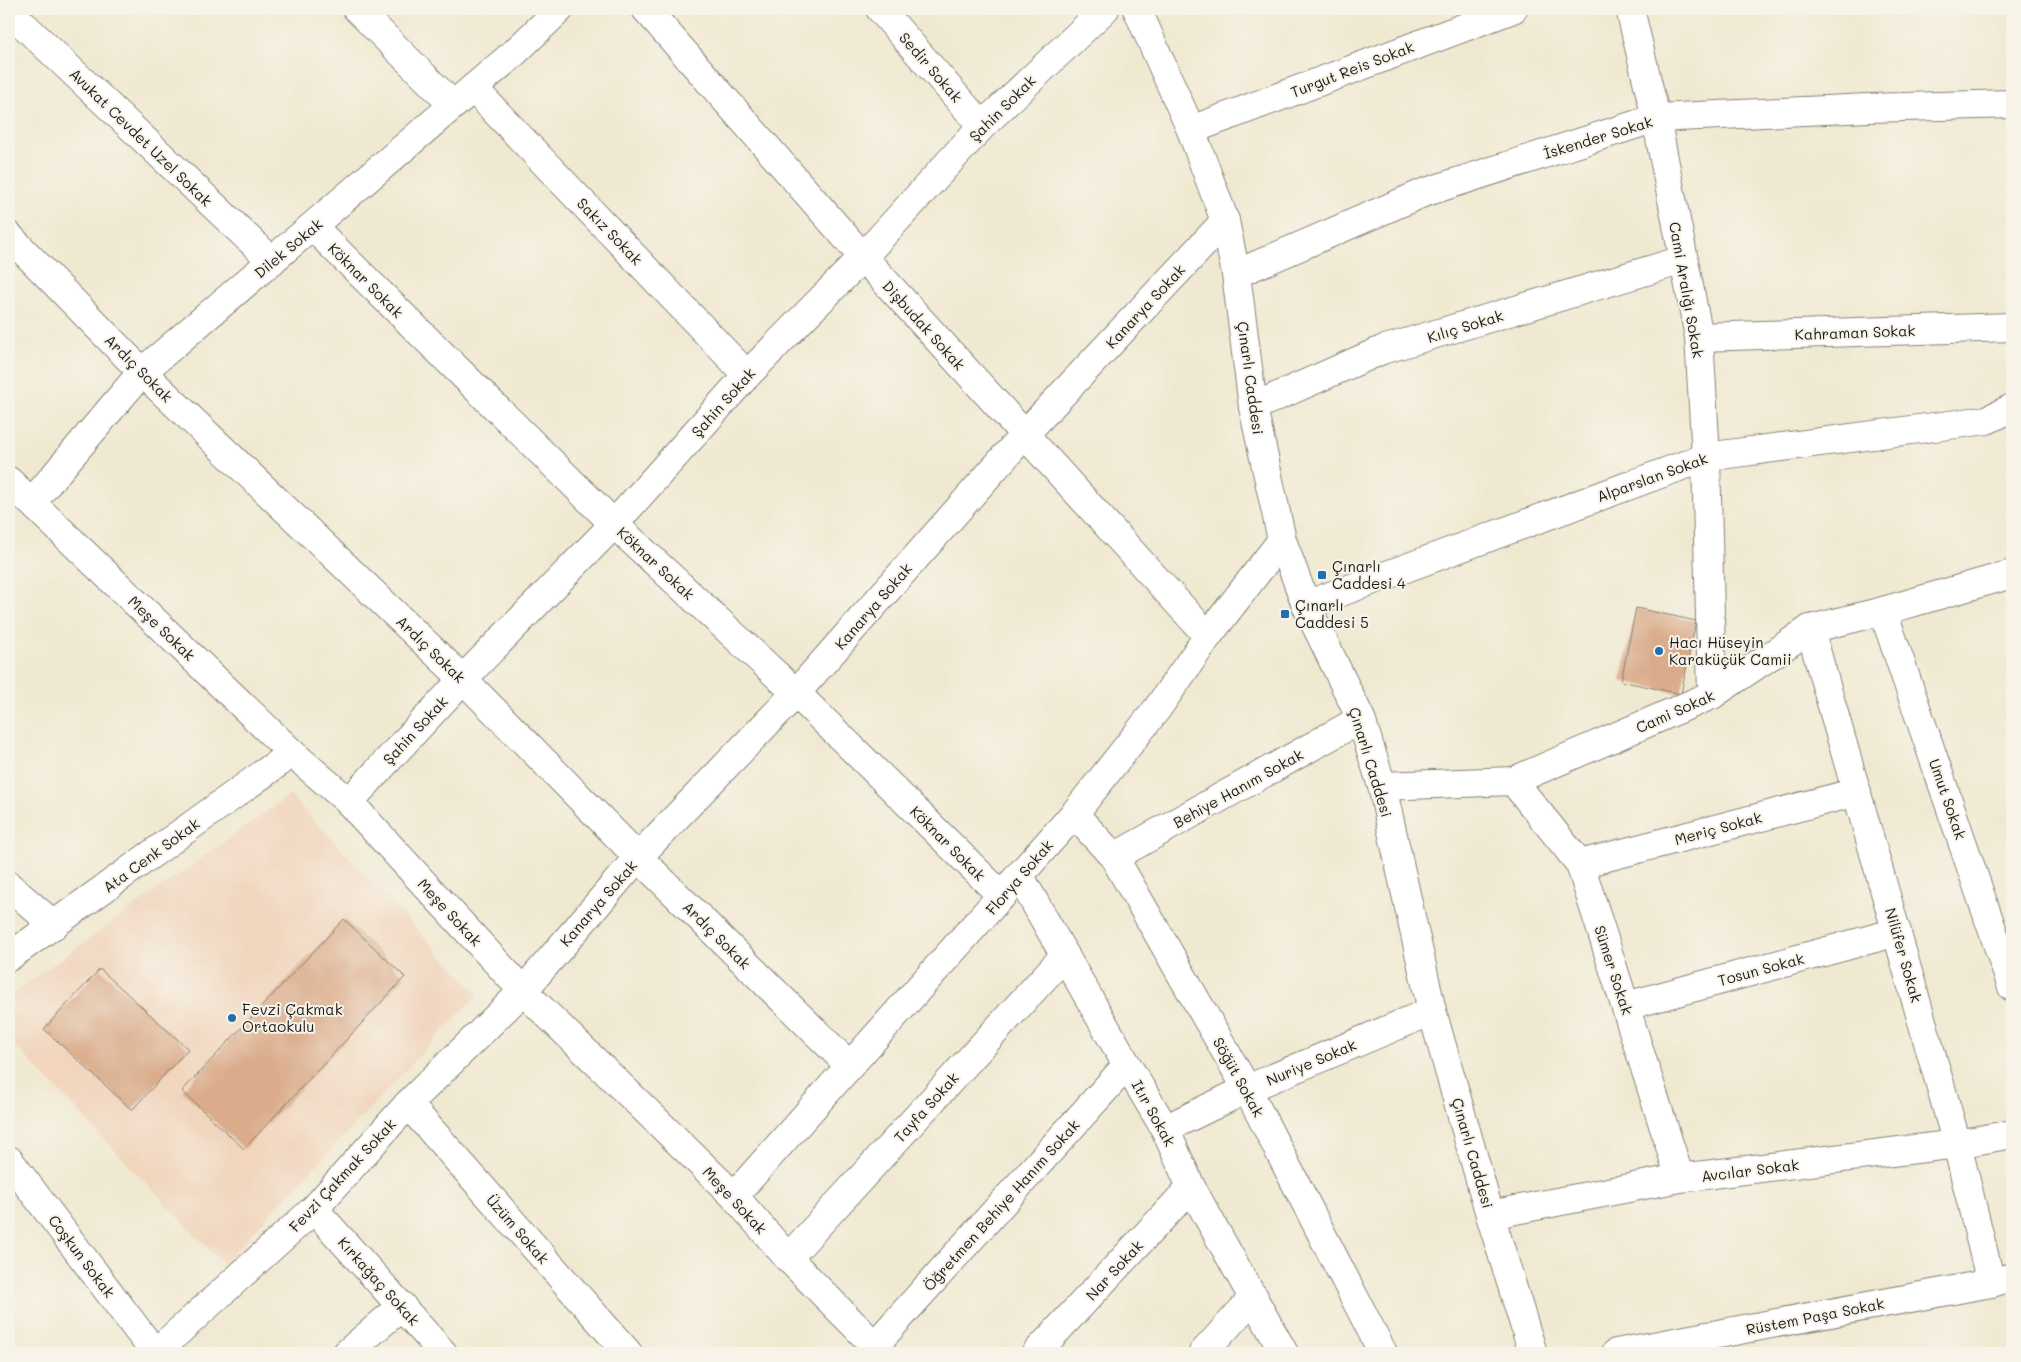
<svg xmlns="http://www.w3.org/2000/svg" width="2021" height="1362" viewBox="0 0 2021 1362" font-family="Mali,sans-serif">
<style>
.built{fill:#f1d5bd}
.building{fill:#daac8b}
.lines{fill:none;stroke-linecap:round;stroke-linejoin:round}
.street-casing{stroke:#868277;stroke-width:30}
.secondary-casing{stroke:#868277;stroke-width:30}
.street{stroke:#fff;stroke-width:28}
.secondary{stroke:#fff;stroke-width:28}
.poi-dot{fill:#1f6fb2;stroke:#f7f3e8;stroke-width:2}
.labels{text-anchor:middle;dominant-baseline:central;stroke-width:4;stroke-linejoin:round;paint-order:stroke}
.street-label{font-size:15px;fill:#1c1c1c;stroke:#f7f3e8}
.poi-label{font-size:15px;fill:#1c1c1c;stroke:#f7f3e8;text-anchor:start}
</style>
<rect width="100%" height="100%" fill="#f7f3e8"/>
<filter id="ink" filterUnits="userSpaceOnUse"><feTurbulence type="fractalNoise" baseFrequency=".02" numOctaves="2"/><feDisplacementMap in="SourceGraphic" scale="10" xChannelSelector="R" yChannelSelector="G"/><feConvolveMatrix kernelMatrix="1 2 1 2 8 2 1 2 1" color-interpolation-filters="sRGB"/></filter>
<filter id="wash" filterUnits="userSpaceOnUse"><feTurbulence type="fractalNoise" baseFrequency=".0096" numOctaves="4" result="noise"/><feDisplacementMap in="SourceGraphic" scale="20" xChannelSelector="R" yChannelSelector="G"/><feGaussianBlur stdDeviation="1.12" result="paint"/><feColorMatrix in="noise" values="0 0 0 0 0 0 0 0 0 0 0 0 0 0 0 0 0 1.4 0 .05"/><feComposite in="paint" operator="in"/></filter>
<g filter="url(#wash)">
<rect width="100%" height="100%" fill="#f0e9d2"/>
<path class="built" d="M290 795 478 994 223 1264 9 1039V996Z"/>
<g id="blocks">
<g class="building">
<path d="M1636 608 1696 621 1681 694 1621 681Z"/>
<path d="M344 919 405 977 244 1149 182 1091Z"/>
<path d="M100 969 188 1049 132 1110 44 1029Z"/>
</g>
</g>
</g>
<g filter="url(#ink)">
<use href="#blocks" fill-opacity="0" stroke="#868277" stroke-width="1"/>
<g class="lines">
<defs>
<g id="street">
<path d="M357 9 453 105"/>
<path d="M646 9 863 257 1208 636"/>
<path d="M880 9 982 126"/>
<path d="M1630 9 1656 118 1699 337 1706 457 1712 695"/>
<path d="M11 13 272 261"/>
<path d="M473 88 747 375"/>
<path d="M1191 130 1513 9"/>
<path d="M313 227 614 524 796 693 1002 896"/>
<path d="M9 236 142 372 463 679 638 857 849 1065"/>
<path d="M1236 274 1423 193 1656 118 1868 108 2012 104"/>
<path d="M1699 337 2012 327"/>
<path d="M1253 407 1382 350 1683 260"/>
<path d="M32 502 142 372 513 54 560 9"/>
<path d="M1306 605 1706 457 1987 420 2012 408"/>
<path d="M1883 611 2012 987"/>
<path d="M1810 629 1957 1144 1991 1283"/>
<path d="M1513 781 1580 864 1680 1178"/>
<path d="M1382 786 1513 781 1712 695 1810 629 1883 611 2012 574"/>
<path d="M349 802 463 679 614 524 747 375 863 257 982 126 1105 9"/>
<path d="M1074 814 1114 857 1247 1089 1383 1353"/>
<path d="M1114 857 1361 719"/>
<path d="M1580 864 1857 792"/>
<path d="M1019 875 1127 1065 1165 1129 1191 1187 1284 1353"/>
<path d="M9 886 54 925"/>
<path d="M9 957 292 753"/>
<path d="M1626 1006 1897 932"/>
<path d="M408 1104 628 1353"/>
<path d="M1165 1129 1247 1089 1432 1011"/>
<path d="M9 1160 155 1353"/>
<path d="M734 1196 1074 814 1157 709 1208 636 1282 540"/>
<path d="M314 1209 443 1353"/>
<path d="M1490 1215 1680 1178 1957 1144 2012 1134"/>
<path d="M788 1258 1065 955"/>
<path d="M875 1345 1127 1065"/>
<path d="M155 1353 314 1209 408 1104 523 991 638 857 796 693 1024 435 1225 221"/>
<path d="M347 1353 402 1306"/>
<path d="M1036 1353 1191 1187"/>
<path d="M1203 1353 1254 1297"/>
<path d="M1616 1353 1991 1283 2012 1277"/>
</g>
<g id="secondary">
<path d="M1137 9 1191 130 1225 221 1236 274 1253 407 1282 540 1306 605 1361 719 1382 786 1432 1011 1490 1215 1533 1353"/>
<path d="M9 481 292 753 349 802 523 991 734 1196 788 1258 882 1353"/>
</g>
</defs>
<use href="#street" class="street-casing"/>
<use href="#secondary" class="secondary-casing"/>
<use href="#street" class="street"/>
<use href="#secondary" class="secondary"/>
</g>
</g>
<g class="poi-dot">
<rect x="1317" y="570" width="10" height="10" rx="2.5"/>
<rect x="1280" y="609" width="10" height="10" rx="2.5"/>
<circle cx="1659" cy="651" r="5"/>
<circle cx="232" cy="1018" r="5"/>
</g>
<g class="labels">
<g class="street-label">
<text transform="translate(931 67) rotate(49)">Sedir Sokak</text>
<text transform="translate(1352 69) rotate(-21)">Turgut Reis Sokak</text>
<text transform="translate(1002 108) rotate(-45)">Şahin Sokak</text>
<text transform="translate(141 137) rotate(44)">Avukat Cevdet Uzel Sokak</text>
<text transform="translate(1598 137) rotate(-17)">İskender Sokak</text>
<text transform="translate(610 231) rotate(46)">Sakız Sokak</text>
<text transform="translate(288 248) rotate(-40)">Dilek Sokak</text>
<text transform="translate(366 280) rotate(45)">Köknar Sokak</text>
<text transform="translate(1687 290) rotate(80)">Cami Aralığı Sokak</text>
<text transform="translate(1145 306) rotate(-47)">Kanarya Sokak</text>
<text transform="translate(924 325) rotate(48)">Dişbudak Sokak</text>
<text transform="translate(1465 326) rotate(-17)">Kılıç Sokak</text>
<text transform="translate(1855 332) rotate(-2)">Kahraman Sokak</text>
<text transform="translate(139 368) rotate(45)">Ardıç Sokak</text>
<text transform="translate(1251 378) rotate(82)">Çınarlı Caddesi</text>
<text transform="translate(723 402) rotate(-48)">Şahin Sokak</text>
<text transform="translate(1652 477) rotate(-20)">Alparslan Sokak</text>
<text transform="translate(656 563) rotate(43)">Köknar Sokak</text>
<text transform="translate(873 606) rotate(-49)">Kanarya Sokak</text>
<text transform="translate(162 628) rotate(44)">Meşe Sokak</text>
<text transform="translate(431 649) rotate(44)">Ardıç Sokak</text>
<text transform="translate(1675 711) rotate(-24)">Cami Sokak</text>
<text transform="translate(415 730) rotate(-47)">Şahin Sokak</text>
<text transform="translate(1371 762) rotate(73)">Çınarlı Caddesi</text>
<text transform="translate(1238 788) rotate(-29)">Behiye Hanım Sokak</text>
<text transform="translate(1948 799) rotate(71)">Umut Sokak</text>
<text transform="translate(1718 828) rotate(-15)">Meriç Sokak</text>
<text transform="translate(948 843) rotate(45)">Köknar Sokak</text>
<text transform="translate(151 855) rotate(-36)">Ata Cenk Sokak</text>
<text transform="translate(1019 877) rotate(-49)">Florya Sokak</text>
<text transform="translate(598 903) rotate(-49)">Kanarya Sokak</text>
<text transform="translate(450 912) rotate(47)">Meşe Sokak</text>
<text transform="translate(717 935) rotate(45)">Ardıç Sokak</text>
<text transform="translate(1904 955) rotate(74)">Nilüfer Sokak</text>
<text transform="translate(1761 969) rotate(-15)">Tosun Sokak</text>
<text transform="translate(1614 970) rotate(72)">Sümer Sokak</text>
<text transform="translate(1311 1062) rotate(-23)">Nuriye Sokak</text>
<text transform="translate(1239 1077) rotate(61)">Söğüt Sokak</text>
<text transform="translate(926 1107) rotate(-48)">Tayfa Sokak</text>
<text transform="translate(1154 1113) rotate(61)">Itır Sokak</text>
<text transform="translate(1473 1153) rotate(74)">Çınarlı Caddesi</text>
<text transform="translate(1750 1170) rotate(-7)">Avcılar Sokak</text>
<text transform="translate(342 1175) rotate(-47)">Fevzi Çakmak Sokak</text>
<text transform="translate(735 1200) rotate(47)">Meşe Sokak</text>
<text transform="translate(1001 1205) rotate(-48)">Öğretmen Behiye Hanım Sokak</text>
<text transform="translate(518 1229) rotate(49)">Üzüm Sokak</text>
<text transform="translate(82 1256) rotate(53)">Coşkun Sokak</text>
<text transform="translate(1114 1270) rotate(-47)">Nar Sokak</text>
<text transform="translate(379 1281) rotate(48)">Kırkağaç Sokak</text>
<text transform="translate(1815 1316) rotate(-11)">Rüstem Paşa Sokak</text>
</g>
<g class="poi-label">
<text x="1332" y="566">Çınarlı<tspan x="1332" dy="17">Caddesi 4</tspan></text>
<text x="1295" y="605">Çınarlı<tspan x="1295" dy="17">Caddesi 5</tspan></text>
<text x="1669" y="642">Hacı Hüseyin<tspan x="1669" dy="17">Karaküçük Camii</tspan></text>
<text x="242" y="1009">Fevzi Çakmak<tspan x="242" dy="17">Ortaokulu</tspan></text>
</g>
</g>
<rect width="2021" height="1362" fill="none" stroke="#f7f3e8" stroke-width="30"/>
</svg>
